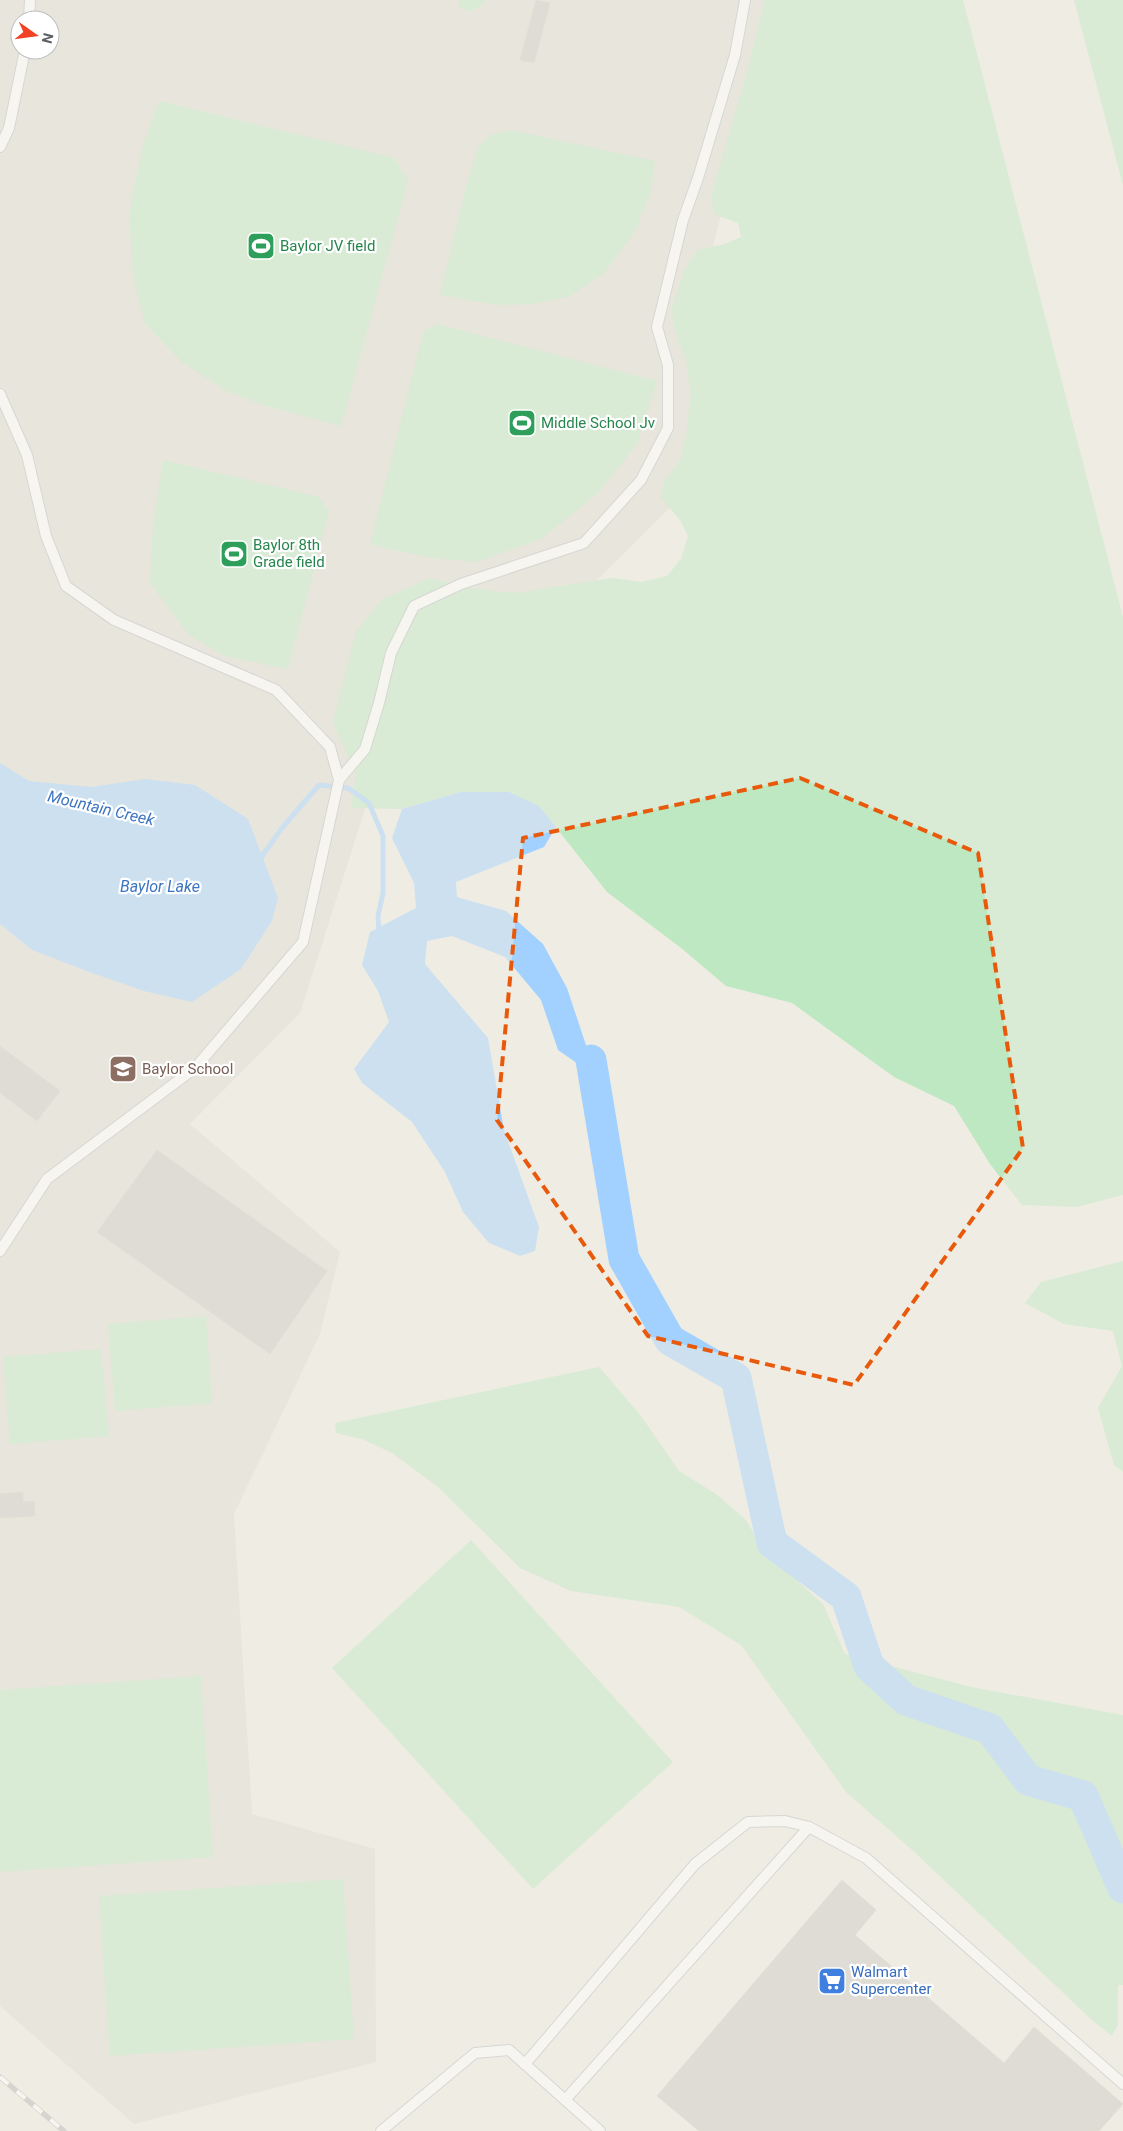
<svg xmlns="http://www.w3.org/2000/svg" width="1123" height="2131" viewBox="0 0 1123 2131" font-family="Roboto,sans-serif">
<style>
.education{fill:#dfdcd2;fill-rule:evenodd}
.green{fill:#bee8c1}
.water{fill:#a3d1ff}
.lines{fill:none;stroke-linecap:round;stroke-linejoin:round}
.stream{stroke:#a3d1ff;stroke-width:5}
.river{stroke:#a3d1ff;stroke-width:31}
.building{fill:#cac7c0;stroke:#d4cfc1}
.service-casing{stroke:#b8bbc0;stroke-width:12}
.service{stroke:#fff;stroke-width:10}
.rail-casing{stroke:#b5b6b6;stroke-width:5.5}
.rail{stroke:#fff;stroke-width:4;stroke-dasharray:11;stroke-linecap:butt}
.marked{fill:none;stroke:#e8590c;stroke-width:4;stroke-dasharray:10 6;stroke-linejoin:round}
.labels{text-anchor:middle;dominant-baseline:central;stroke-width:4.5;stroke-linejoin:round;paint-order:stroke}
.leisure-label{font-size:15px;fill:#27864d;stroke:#fff;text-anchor:start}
.education-label{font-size:15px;fill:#785e54;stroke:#fff;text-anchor:start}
.shop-label{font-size:15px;fill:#366cbe;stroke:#fff;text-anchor:start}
.water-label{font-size:16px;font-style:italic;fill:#3d75c0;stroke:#fff}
</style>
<rect width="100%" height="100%" fill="#efede3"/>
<path class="education" d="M0 0H777L713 246 697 481 588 589 368 800 300 1013 190 1124 340 1252 320 1334 234 1514 252 1814 375 1849 376 2062 134 2124 0 2006ZM20 20H50V50H20Z"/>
<g class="green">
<path d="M460 0H485L484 4 471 11 459 8Z"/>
<path d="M765 0H963L1123 617V1195L1077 1207 1022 1205 990 1164 954 1106 894 1077 792 1003 726 986 681 948 607 892 539 806 509 792H461L402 809 351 808 356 774 333 722 356 632 381 600 430 578 475 589 515 593 612 578 642 582 667 576 681 559 688 536 680 520 661 498 664 481 680 461 687 430 691 394 686 360 674 328 672 308 684 271 697 250 725 244 741 237 738 223 714 214 711 197 747 72Z"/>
<path d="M1074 0H1123V185Z"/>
<path d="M159 101 394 158 408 181 341 426 260 404 225 390 183 363 145 324 133 277 129 215 143 145Z"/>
<path d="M503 131 520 132 655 161 651 192 634 233 603 274 570 296 535 304 497 305 440 295 466 187 478 147 491 135Z"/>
<path d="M437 324 657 381 637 444 597 494 541 539 477 562 432 558 380 547 370 544 423 332Z"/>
<path d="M163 460 319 497 329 511 288 669 225 656 188 634 150 583 153 525Z"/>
<path d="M1123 1261V1472L1114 1465 1098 1408 1122 1366 1113 1331 1064 1324 1025 1303 1041 1282Z"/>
<path d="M206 1316 212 1403 115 1411 108 1324Z"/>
<path d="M101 1349 109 1436 10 1444 3 1357Z"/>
<path d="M599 1367 641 1416 679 1471 716 1494 746 1520 764 1551 823 1604 845 1654 971 1687 1123 1715V1985H1118V2025L1112 2036 1093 2021 911 1849 846 1792 741 1645 679 1607 571 1591 520 1568 438 1487 392 1453 362 1439 336 1433 335 1423Z"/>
<path d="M471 1540 673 1762 533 1889 332 1668Z"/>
<path d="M201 1676 213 1857 0 1872V1690Z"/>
<path d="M343 1879 354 2039 110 2056 99 1896Z"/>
</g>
<g class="water">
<path d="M0 763 29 781 91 787 145 779 195 785 248 819 278 898 272 921 241 969 192 1002 144 991 95 974 32 950 0 924Z"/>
<path d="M461 792H509L539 806 556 827 544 847 456 882 457 897 506 911 543 944 567 988 591 1060 578 1064 558 1050 541 1000 505 957 452 936 427 941 425 964 488 1038 504 1130 539 1227 535 1251 520 1256 489 1243 463 1212 445 1172 412 1122 362 1083 354 1069 389 1022 378 991 362 965 370 932 416 908 414 883 392 838 402 809Z"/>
</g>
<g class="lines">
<path class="stream" d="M260 859 282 828 319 785 348 788 369 803 383 836V893L378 916 379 934"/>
<path class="river" d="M591 1060 624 1259 670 1340 736 1378 772 1543 846 1597 869 1666 906 1700 990 1729 1028 1780 1083 1796 1123 1888"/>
</g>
<g class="building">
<path d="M536 0 550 3 534 63 520 60Z"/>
<path d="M0 1046 60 1091 37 1121 0 1093Z"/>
<path d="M157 1150 327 1271 270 1354 97 1232Z"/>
<path d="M23 1492V1502L34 1501 35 1516 0 1518V1494Z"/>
<path d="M842 1880 876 1910 855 1935 1004 2063 1034 2027 1123 2104 1099 2131H699L657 2096Z"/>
</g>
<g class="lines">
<defs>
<g id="service">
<path d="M29 20 30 0"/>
<path d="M0 147 9 128 25 50"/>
<path d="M0 394 27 455 46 536 66 586 114 620 276 690 330 747 339 780 303 942 195 1068 47 1179 0 1251"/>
<path d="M339 780 365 749 379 703 391 653 414 606 461 584 584 543 641 480 668 428V365L657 327 683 220 698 178 735 55 745 0"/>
<path d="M525 2064 695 1864 748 1822 785 1821 809 1827"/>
<path d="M565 2100 809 1827 866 1858 1123 2084"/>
<path d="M381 2131 475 2053 509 2050 600 2131"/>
</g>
</defs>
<use href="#service" class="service-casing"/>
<use href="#service" class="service"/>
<defs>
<path id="rail" d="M0 2077 64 2131"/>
</defs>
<use href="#rail" class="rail-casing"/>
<use href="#rail" class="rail"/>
</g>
<path d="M0 0H1123V2131H0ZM800 778 978 853 1023 1148 854 1385 648 1336 497 1120 523 838Z" fill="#efede3" fill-opacity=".55" fill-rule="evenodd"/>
<path class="marked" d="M800 778 978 853 1023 1148 854 1385 648 1336 497 1120 523 838Z"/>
<defs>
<symbol id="stadium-square" viewBox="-11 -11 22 22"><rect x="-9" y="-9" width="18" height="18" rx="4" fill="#2e9e5b" stroke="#fff"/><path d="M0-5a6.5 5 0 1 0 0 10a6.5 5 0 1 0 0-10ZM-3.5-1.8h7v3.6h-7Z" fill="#fff"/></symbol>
<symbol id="school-square" viewBox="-11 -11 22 22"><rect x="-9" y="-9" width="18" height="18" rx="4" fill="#8d6e63" stroke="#fff"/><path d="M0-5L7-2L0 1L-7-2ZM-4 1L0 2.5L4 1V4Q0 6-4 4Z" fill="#fff"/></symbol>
<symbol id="supermarket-square" viewBox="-11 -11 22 22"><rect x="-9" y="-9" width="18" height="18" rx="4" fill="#3f7fe0" stroke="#fff"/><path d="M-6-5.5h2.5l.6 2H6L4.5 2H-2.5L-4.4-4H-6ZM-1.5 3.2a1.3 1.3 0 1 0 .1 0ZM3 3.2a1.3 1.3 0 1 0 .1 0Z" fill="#fff"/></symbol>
</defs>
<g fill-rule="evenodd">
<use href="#stadium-square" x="245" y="230" width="32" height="32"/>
<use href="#stadium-square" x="506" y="407" width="32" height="32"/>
<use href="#stadium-square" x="218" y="538" width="32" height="32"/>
<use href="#school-square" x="107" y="1053" width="32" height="32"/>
<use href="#supermarket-square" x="816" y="1965" width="32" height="32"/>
</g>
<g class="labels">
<g class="leisure-label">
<text x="280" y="246">Baylor JV field</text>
<text x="541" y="423">Middle School Jv</text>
<text x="253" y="545">Baylor 8th<tspan x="253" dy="17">Grade field</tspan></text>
</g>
<g class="education-label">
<text x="142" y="1069">Baylor School</text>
</g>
<g class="shop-label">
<text x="851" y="1972">Walmart<tspan x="851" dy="17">Supercenter</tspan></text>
</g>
<g class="water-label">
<text transform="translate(101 808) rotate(13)">Mountain Creek</text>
<text x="160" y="886">Baylor Lake</text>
</g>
</g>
<g transform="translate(35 35) rotate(104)"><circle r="24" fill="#ffffff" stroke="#bdbfc1"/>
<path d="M0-4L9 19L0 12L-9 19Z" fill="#f24226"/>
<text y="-8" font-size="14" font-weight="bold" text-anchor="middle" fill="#5b5f65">N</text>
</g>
</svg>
